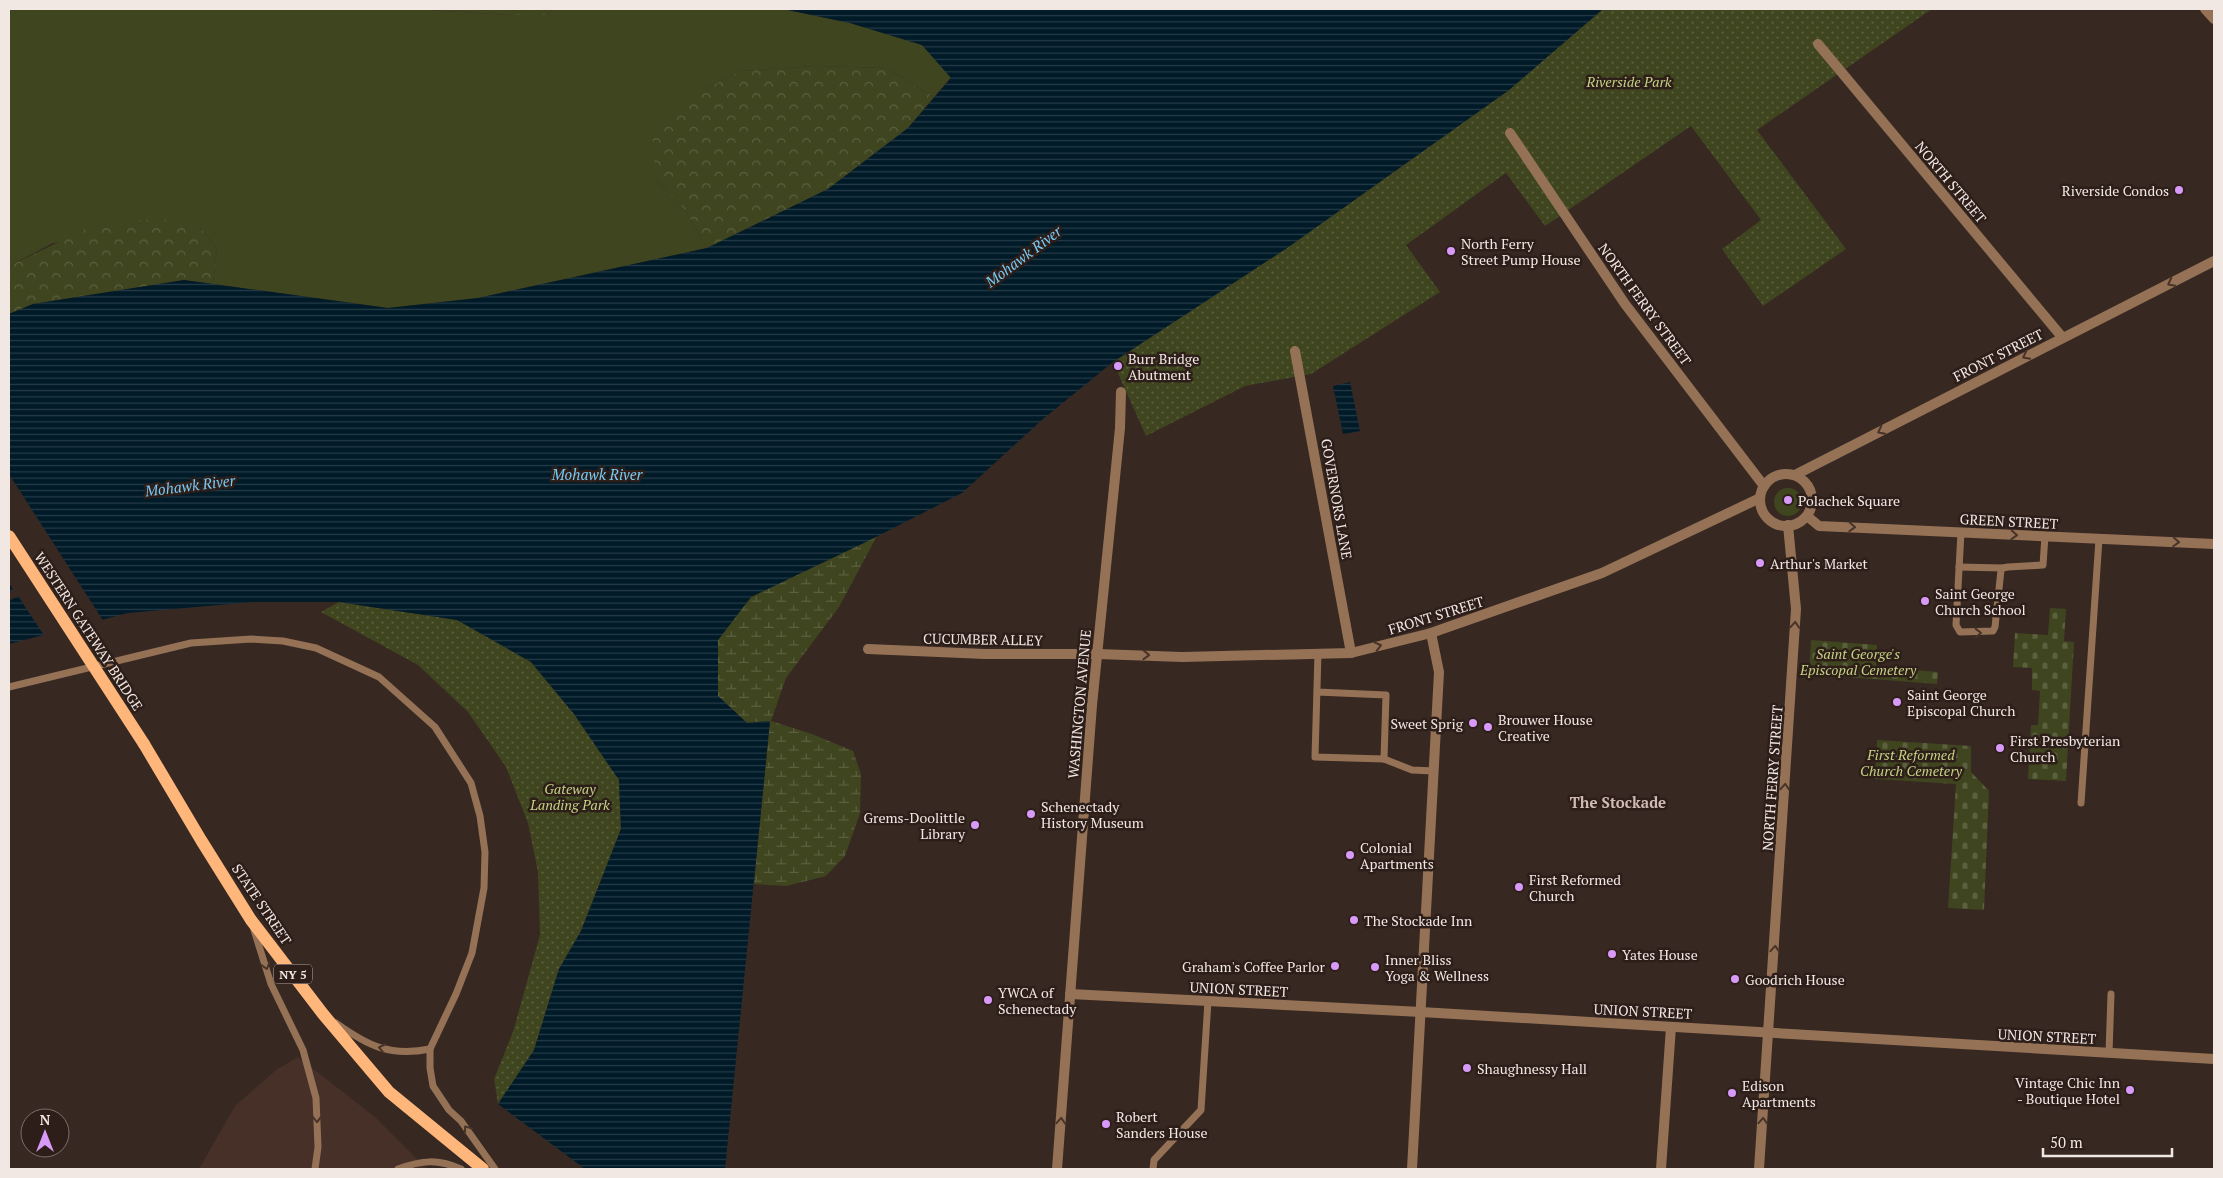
<svg xmlns="http://www.w3.org/2000/svg" width="2223" height="1178" viewBox="0 0 2223 1178" font-family="'PT Serif',serif">
<style>
.built{fill:#463028}
.green{fill:#3f451e}
.forest{fill:url(#forest-crowns)}
.wetland{fill:url(#wetland-marsh)}
.cemetery{fill:url(#cemetery-stones)}
.park{fill:url(#park-dots)}
.water{fill:url(#water-rules)}
.pier{fill:#372822}
.lines{fill:none;stroke-linecap:round;stroke-linejoin:round}
.service{stroke:#957256;stroke-width:7}
.pedestrian{stroke:#957256;stroke-width:10}
.minor{stroke:#957256;stroke-width:10}
.primary{stroke:#feb67b;stroke-width:12}
.primary-bridge{stroke:#feb67b;stroke-width:12}
.oneway{stroke:#473328}
.poi-dot{fill:#d89af8;stroke:#2d1e19;stroke-width:2}
.labels{text-anchor:middle;dominant-baseline:central;stroke-width:5;stroke-linejoin:round;paint-order:stroke}
.shield{fill:#2d1e19;stroke:#b6aba6;stroke-width:1}
.shield-label{font-size:12px;font-weight:bold;fill:#f1e7e3}
.park-label{font-size:14px;font-style:italic;fill:#c5d284;stroke:#2d1e19}
.street-label{font-size:14px;fill:#f1e7e3;stroke:#2d1e19}
.poi-label{font-size:14px;fill:#f1e7e3;stroke:#2d1e19;text-anchor:start}
.water-label{font-size:15px;font-style:italic;fill:#77cbf7;stroke:#2d1e19}
.neighbourhood-label{font-size:15px;font-weight:bold;fill:#cfbbb4;stroke:#2d1e19}
</style>
<defs>
<pattern id="forest-crowns" width="20" height="18" patternUnits="userSpaceOnUse" patternTransform="scale(1.25)"><rect width="20" height="18" fill="#3f451e"/><path d="M2 6a3 3 0 1 1 6 0M12 15a3 3 0 1 1 6 0" fill="none" stroke="#5b603f"/></pattern>
<pattern id="wetland-marsh" width="20" height="14" patternUnits="userSpaceOnUse" patternTransform="scale(1.25)"><rect width="20" height="14" fill="#3f451e"/><path d="M1 5h8M5 5V1M11 12h8M15 12V8" fill="none" stroke="#5b603f"/></pattern>
<pattern id="cemetery-stones" width="16" height="16" patternUnits="userSpaceOnUse" patternTransform="scale(1.25)"><rect width="16" height="16" fill="#3f451e"/><path d="M2 7V4a2 2 0 0 1 4 0v3zM10 15v-3a2 2 0 0 1 4 0v3z" fill="#5b603f"/></pattern>
<pattern id="park-dots" width="8" height="8" patternUnits="userSpaceOnUse" patternTransform="scale(1.25)"><rect width="8" height="8" fill="#3f451e"/><path d="M2 2h.1M6 6h.1" fill="none" stroke="#5b603f" stroke-width="1.8" stroke-linecap="round"/></pattern>
<pattern id="water-rules" width="6" height="5" patternUnits="userSpaceOnUse" patternTransform="scale(1.25)"><rect width="6" height="5" fill="#001a28"/><path d="M0 2.5h6" fill="none" stroke="#263b47"/></pattern>
</defs>
<rect width="100%" height="100%" fill="#372822"/>
<path class="built" d="M298 1057 375 1117 427 1169H199L235 1106 276 1070Z"/>
<g class="green">
<path d="M9 9H415L510 15H547L553 9H783L850 23 922 45 951 77 934 97 886 68 817 66 740 71 704 90 656 180 686 211 707 248 478 298 388 308 213 284 217 249 199 226 53 243 9 266Z"/>
<circle cx="1788" cy="502" r="14"/>
</g>
<g class="forest">
<path d="M415 9H553L547 15H510Z"/>
<path d="M817 66 886 68 934 97 908 128 828 189 707 248 686 211 656 180 652 133 704 90 740 71Z"/>
<path d="M161 219 199 226 217 249 213 284 184 280 33 304 9 314V266L98 223Z"/>
</g>
<path class="wetland" d="M877 536 839 607 786 678 771 721 812 734 853 751 861 774 860 813 845 856 826 876 786 886 754 884 770 721 747 723 718 696V640L751 597Z"/>
<g class="cemetery">
<path d="M2050 608 2066 609 2064 641 2074 642 2066 781 2028 779 2031 725H2038L2040 691 2032 690V668L2013 667 2015 633 2048 635Z"/>
<path d="M1811 640 1877 645 1876 667 1938 672 1937 684 1809 674Z"/>
<path d="M1877 740 1971 746V772L1989 791 1984 910 1948 908 1956 784 1875 779Z"/>
</g>
<g class="park">
<path d="M1603 9H1932L1757 130 1846 249 1763 306 1722 249 1761 220 1691 126 1545 226 1506 173 1406 245 1440 292 1311 374 1245 386 1146 436 1113 362 1287 248 1509 90Z"/>
<path d="M339 602 457 620 531 662 574 714 619 780 621 829 581 931 559 969 534 1050 498 1104 494 1079 513 1032 540 935 538 872 528 823 506 767 468 712 418 665 321 612Z"/>
</g>
<g class="water">
<path d="M783 9H1603L1509 90 1287 248 1113 362 1043 419 962 493 868 541 751 597 718 640V696L747 723 770 721 725 1169H585L498 1104 534 1050 559 969 581 931 621 829 619 780 574 714 531 662 457 620 339 602H253L128 613 9 644V314L33 304 184 280 388 308 478 298 707 248 828 189 908 128 951 78 922 45 850 23Z"/>
<path d="M1350 382 1360 431 1343 434 1333 386Z"/>
</g>
<path class="pier" d="M9 474 104 622 45 637 18 596 9 601V593L13 590 9 582Z"/>
<g class="lines">
<g class="service">
<path d="M1961 532 1956 625 1960 632 1993 631 1995 627 2001 570 2003 568 2008 567 2043 565 2045 536"/>
<path d="M1959 567 2003 568"/>
<path d="M9 687 191 643 251 639 283 641 316 648 379 677 435 727 471 783 480 816 485 852 484 888 472 953 456 994 430 1049V1068L433 1086 449 1110 461 1121 495 1169"/>
<path d="M1317 692 1386 695 1384 759 1315 757 1318 653"/>
<path d="M1384 759 1412 770 1434 771"/>
<path d="M2081 803 2099 539"/>
<path d="M254 930 271 984 303 1050 316 1098 318 1147 315 1169"/>
<path d="M336 1023C368 1046 390 1057 430 1049"/>
<path d="M2109 1053 2111 994"/>
<path d="M398 1169C422 1160 438 1159 461 1169"/>
<path d="M1153 1169 1154 1160 1201 1110 1208 1001"/>
</g>
<path class="pedestrian" d="M1661 1169 1671 1027"/>
<g class="minor">
<path d="M2205 9 2214 19"/>
<path d="M1818 44 2062 337"/>
<path d="M1510 133 1625 304 1764 486"/>
<path d="M1295 351 1351 653"/>
<circle cx="1786" cy="500" r="26"/>
<path d="M1795 475 2214 261"/>
<path d="M1807 516 1819 526 2214 544"/>
<path d="M868 649 985 654H1098L1182 657 1351 653 1431 633 1602 573 1760 498"/>
<path d="M1070 994 1421 1012 2214 1059"/>
<path d="M1057 1169 1092 705 1120 428 1121 392"/>
<path d="M1412 1169 1439 672 1431 633"/>
<path d="M1759 1169 1796 609 1788 525"/>
</g>
<path class="primary" d="M144 744 201 840 251 920 323 1014 389 1092 483 1169"/>
<path class="primary-bridge" d="M9 536 144 744"/>
</g>
<defs><path id="oneway-chevron" d="M-2-3.5L2.5 0L-2 3.5" fill="none" stroke-width="1.6" stroke-linecap="round" stroke-linejoin="round" transform="scale(1.25)"/></defs>
<g class="oneway">
<use href="#oneway-chevron" transform="translate(2171 283) rotate(153)"/>
<use href="#oneway-chevron" transform="translate(2026 356) rotate(153)"/>
<use href="#oneway-chevron" transform="translate(1881 431) rotate(153)"/>
<use href="#oneway-chevron" transform="translate(1852 527) rotate(3)"/>
<use href="#oneway-chevron" transform="translate(2014 535) rotate(3)"/>
<use href="#oneway-chevron" transform="translate(2176 542) rotate(3)"/>
<use href="#oneway-chevron" transform="translate(1795 625) rotate(-86)"/>
<use href="#oneway-chevron" transform="translate(1978 633)"/>
<use href="#oneway-chevron" transform="translate(1378 646) rotate(-14)"/>
<use href="#oneway-chevron" transform="translate(1146 655) rotate(2)"/>
<use href="#oneway-chevron" transform="translate(1785 787) rotate(-86)"/>
<use href="#oneway-chevron" transform="translate(1775 949) rotate(-86)"/>
<use href="#oneway-chevron" transform="translate(266 966) rotate(73)"/>
<use href="#oneway-chevron" transform="translate(382 1048) rotate(-168)"/>
<use href="#oneway-chevron" transform="translate(317 1119) rotate(88)"/>
<use href="#oneway-chevron" transform="translate(1061 1121) rotate(-86)"/>
<use href="#oneway-chevron" transform="translate(1763 1121) rotate(-86)"/>
<use href="#oneway-chevron" transform="translate(467 1129) rotate(-124)"/>
</g>
<g class="poi-dot">
<circle cx="2179" cy="190" r="5"/>
<circle cx="1451" cy="251" r="5"/>
<circle cx="1118" cy="366" r="5"/>
<circle cx="1788" cy="500" r="5"/>
<circle cx="1760" cy="563" r="5"/>
<circle cx="1925" cy="601" r="5"/>
<circle cx="1897" cy="702" r="5"/>
<circle cx="1473" cy="723" r="5"/>
<circle cx="1488" cy="727" r="5"/>
<circle cx="2000" cy="748" r="5"/>
<circle cx="1031" cy="814" r="5"/>
<circle cx="975" cy="825" r="5"/>
<circle cx="1350" cy="855" r="5"/>
<circle cx="1519" cy="887" r="5"/>
<circle cx="1354" cy="920" r="5"/>
<circle cx="1612" cy="954" r="5"/>
<circle cx="1335" cy="966" r="5"/>
<circle cx="1375" cy="967" r="5"/>
<circle cx="1735" cy="979" r="5"/>
<circle cx="988" cy="1000" r="5"/>
<circle cx="1467" cy="1068" r="5"/>
<circle cx="2130" cy="1090" r="5"/>
<circle cx="1732" cy="1093" r="5"/>
<circle cx="1106" cy="1124" r="5"/>
</g>
<g class="labels">
<rect class="shield" x="274" y="964.5" width="38" height="19" rx="4"/>
<g class="shield-label">
<text x="293" y="974">NY 5</text>
</g>
<g class="park-label">
<text x="1629" y="81">Riverside Park</text>
<text x="1858" y="653">Saint George's<tspan x="1858" dy="16">Episcopal Cemetery</tspan></text>
<text x="1911" y="754">First Reformed<tspan x="1911" dy="16">Church Cemetery</tspan></text>
<text x="570" y="788">Gateway<tspan x="570" dy="16">Landing Park</tspan></text>
</g>
<g class="street-label">
<text transform="translate(1951 182) rotate(50)">NORTH STREET</text>
<text transform="translate(1645 304) rotate(54)">NORTH FERRY STREET</text>
<text transform="translate(1998 355) rotate(-27)">FRONT STREET</text>
<text transform="translate(1337 499) rotate(80)">GOVERNORS LANE</text>
<text transform="translate(2009 521) rotate(3)">GREEN STREET</text>
<text transform="translate(1436 615) rotate(-17)">FRONT STREET</text>
<text transform="translate(89 631) rotate(57)">WESTERN GATEWAY BRIDGE</text>
<text transform="translate(983 639) rotate(1)">CUCUMBER ALLEY</text>
<text transform="translate(1079 704) rotate(-85)">WASHINGTON AVENUE</text>
<text transform="translate(1772 778) rotate(-86)">NORTH FERRY STREET</text>
<text transform="translate(262 904) rotate(56)">STATE STREET</text>
<text transform="translate(1239 989) rotate(3)">UNION STREET</text>
<text transform="translate(1643 1011) rotate(3)">UNION STREET</text>
<text transform="translate(2047 1036) rotate(3)">UNION STREET</text>
</g>
<g class="poi-label">
<text x="2169" y="190" text-anchor="end">Riverside Condos</text>
<text x="1461" y="243">North Ferry<tspan x="1461" dy="16">Street Pump House</tspan></text>
<text x="1128" y="358">Burr Bridge<tspan x="1128" dy="16">Abutment</tspan></text>
<text x="1798" y="500">Polachek Square</text>
<text x="1770" y="563">Arthur's Market</text>
<text x="1935" y="593">Saint George<tspan x="1935" dy="16">Church School</tspan></text>
<text x="1907" y="694">Saint George<tspan x="1907" dy="16">Episcopal Church</tspan></text>
<text x="1498" y="719">Brouwer House<tspan x="1498" dy="16">Creative</tspan></text>
<text x="1463" y="723" text-anchor="end">Sweet Sprig</text>
<text x="2010" y="740">First Presbyterian<tspan x="2010" dy="16">Church</tspan></text>
<text x="1041" y="806">Schenectady<tspan x="1041" dy="16">History Museum</tspan></text>
<text x="965" y="817" text-anchor="end">Grems-Doolittle<tspan x="965" dy="16">Library</tspan></text>
<text x="1360" y="847">Colonial<tspan x="1360" dy="16">Apartments</tspan></text>
<text x="1529" y="879">First Reformed<tspan x="1529" dy="16">Church</tspan></text>
<text x="1364" y="920">The Stockade Inn</text>
<text x="1622" y="954">Yates House</text>
<text x="1385" y="959">Inner Bliss<tspan x="1385" dy="16">Yoga &amp; Wellness</tspan></text>
<text x="1325" y="966" text-anchor="end">Graham's Coffee Parlor</text>
<text x="1745" y="979">Goodrich House</text>
<text x="998" y="992">YWCA of<tspan x="998" dy="16">Schenectady</tspan></text>
<text x="1477" y="1068">Shaughnessy Hall</text>
<text x="2120" y="1082" text-anchor="end">Vintage Chic Inn<tspan x="2120" dy="16">- Boutique Hotel</tspan></text>
<text x="1742" y="1085">Edison<tspan x="1742" dy="16">Apartments</tspan></text>
<text x="1116" y="1116">Robert<tspan x="1116" dy="16">Sanders House</tspan></text>
</g>
<g class="water-label">
<text transform="translate(1023 256) rotate(-37)">Mohawk River</text>
<text x="597" y="474">Mohawk River</text>
<text transform="translate(190 485) rotate(-7)">Mohawk River</text>
</g>
<g class="neighbourhood-label">
<text x="1618" y="802">The Stockade</text>
</g>
</g>
<rect width="2223" height="1178" fill="none" stroke="#f1e7e3" stroke-width="20"/>
<g transform="translate(45 1133)"><circle r="24" fill="#2d1e19" stroke="#7b6e6a"/>
<path d="M0-4L9 19L0 12L-9 19Z" fill="#d89af8"/>
<text y="-8" font-size="14" font-weight="bold" text-anchor="middle" fill="#f1e7e3">N</text>
</g>
<path d="M2043 1148v8h129v-8" fill="none" stroke="#f1e7e3" stroke-width="2.5"/>
<text x="2050" y="1148" font-size="15" fill="#f1e7e3" stroke="#2d1e19" stroke-width="4" paint-order="stroke">50 m</text>
</svg>
